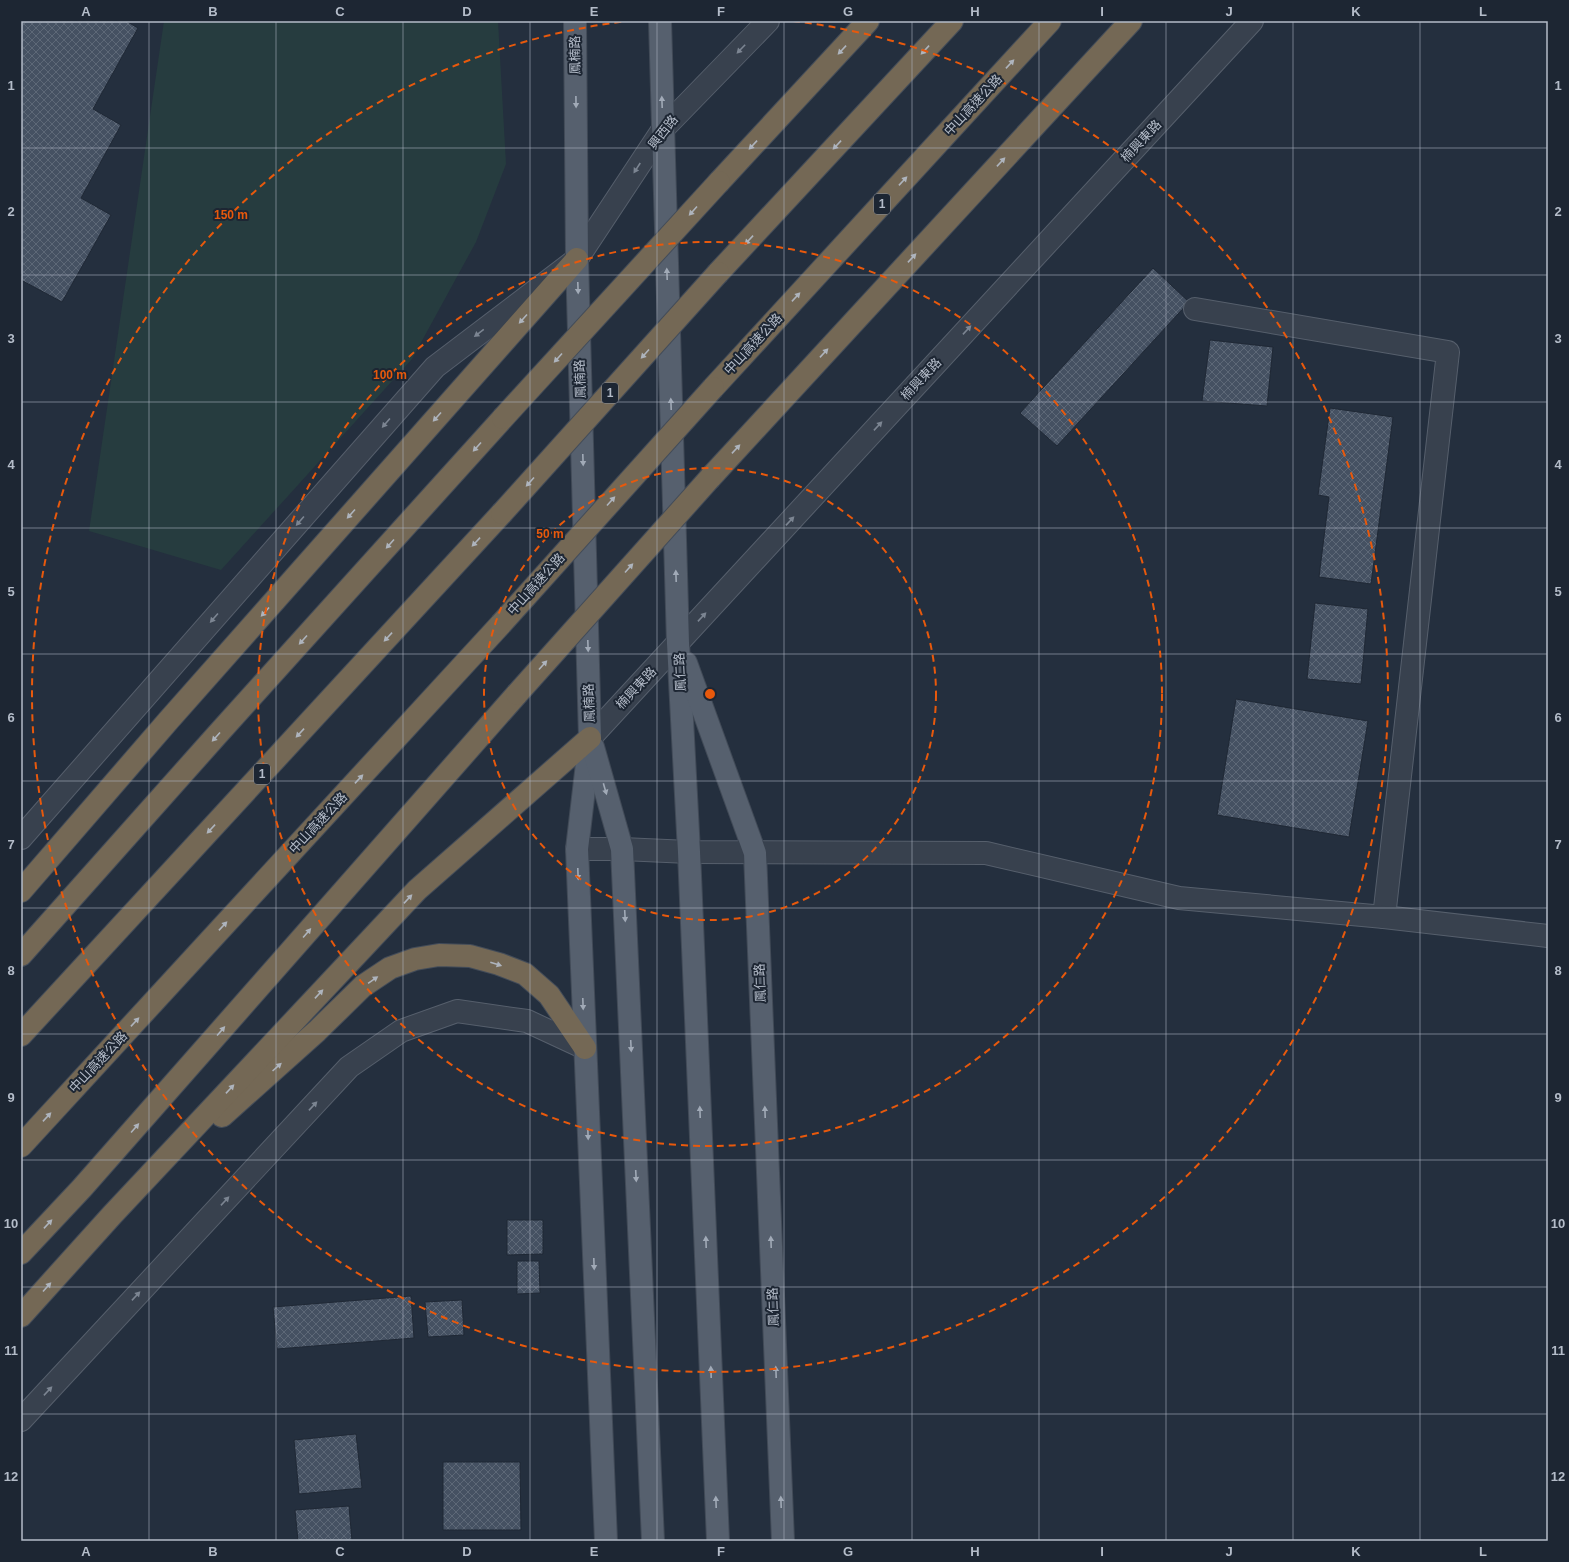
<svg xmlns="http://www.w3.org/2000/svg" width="1569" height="1562" viewBox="0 0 1569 1562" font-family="Arial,'Noto Sans TC',sans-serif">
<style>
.grass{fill:#263c3f}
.building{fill:url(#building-cross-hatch);stroke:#1f2835}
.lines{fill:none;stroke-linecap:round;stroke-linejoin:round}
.minor-casing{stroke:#565f6c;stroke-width:24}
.major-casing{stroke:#414a57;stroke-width:24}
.highway-casing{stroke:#434c59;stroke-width:24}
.minor{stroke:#38414e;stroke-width:22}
.major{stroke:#56606e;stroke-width:22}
.highway{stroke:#746855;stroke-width:22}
.highway-bridge-casing{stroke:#434c59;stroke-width:24;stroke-linecap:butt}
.highway-bridge{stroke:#746855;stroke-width:22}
.oneway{fill:#7c8592}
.oneway2{fill:#aeb4bd}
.oneway3{fill:#a1aab7}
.grid{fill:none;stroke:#b4bcc9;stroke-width:1;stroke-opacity:0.55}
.ring{fill:none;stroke:#e8590c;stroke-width:2;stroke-dasharray:7 5}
.labels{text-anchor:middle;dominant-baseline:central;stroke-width:4;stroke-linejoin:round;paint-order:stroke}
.shield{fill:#1d2633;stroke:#878f9c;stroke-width:1}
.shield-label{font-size:12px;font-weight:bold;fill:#b4bcc9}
.street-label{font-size:13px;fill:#b4bcc9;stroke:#1d2633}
.centre{fill:#e8590c;stroke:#1d2633;stroke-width:2}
.ring-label{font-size:12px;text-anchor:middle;font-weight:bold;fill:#e8590c;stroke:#1d2633;stroke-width:4;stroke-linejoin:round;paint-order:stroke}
.neatline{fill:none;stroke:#b4bcc9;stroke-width:1.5}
.grid-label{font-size:13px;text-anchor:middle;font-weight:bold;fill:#b4bcc9}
</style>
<defs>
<pattern id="building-cross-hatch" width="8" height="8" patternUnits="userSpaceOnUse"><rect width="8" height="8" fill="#455162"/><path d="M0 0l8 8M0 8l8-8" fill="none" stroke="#5d6877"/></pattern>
</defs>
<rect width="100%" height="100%" fill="#242f3e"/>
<path class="grass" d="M164 21H498L506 164 476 242 412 359 221 570 89 531Z"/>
<g class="building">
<path d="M21 21H126L138 28 93 109 121 125 81 198 111 215 62 302 21 280Z"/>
<path d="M1153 268 1189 302 1057 446 1020 413Z"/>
<path d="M1210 340 1273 347 1267 406 1202 401Z"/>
<path d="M1330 408 1393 417 1371 584 1319 577 1329 497 1318 495Z"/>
<path d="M1315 603 1368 609 1361 684 1307 679Z"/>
<path d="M1236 699 1368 721 1349 837 1217 815Z"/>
<path d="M507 1220H543V1254L507 1255Z"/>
<path d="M517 1261H539L540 1293 517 1294Z"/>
<path d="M411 1296 414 1338 277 1349 273 1307Z"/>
<path d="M462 1300 464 1335 428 1337 425 1302Z"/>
<path d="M356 1434 362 1488 299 1494 294 1440Z"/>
<path d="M443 1462H520L521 1530H443Z"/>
<path d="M349 1506 352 1541H298L295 1510Z"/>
</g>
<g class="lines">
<defs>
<g id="minor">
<path d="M1195 309 1448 352 1384 917"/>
<path d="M590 738 1252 21"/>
<path d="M21 838 435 367 577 259 663 129 768 21"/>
<path d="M577 849H622L689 852 986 853 1179 898 1384 917 1548 936"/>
<path d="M21 1420 349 1067 401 1031 457 1011 527 1021 585 1048"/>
</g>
<g id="major">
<path d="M575 21 577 259 590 738 577 849 606 1541"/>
<path d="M660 21 678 643 689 852 718 1541"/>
<path d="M686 663 755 853 783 1541"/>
<path d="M593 747 622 849 653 1541"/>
</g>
<g id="highway">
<path d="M719 182 868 21"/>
<path d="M718 273 952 21"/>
<path d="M713 388 1050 21"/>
<path d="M710 478 1131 21"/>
<path d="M21 891 168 721 577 259"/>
<path d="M21 955 216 736 503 418"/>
<path d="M21 1035 502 513"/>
<path d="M222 1116 317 1031 363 986 390 968 415 959 439 955 470 956 499 964 525 974 549 995 585 1048"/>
<path d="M21 1146 501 624"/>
<path d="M21 1253 82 1188 517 694"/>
<path d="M21 1316 112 1215 417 890 590 738"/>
</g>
</defs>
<use href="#minor" class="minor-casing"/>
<use href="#major" class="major-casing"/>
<use href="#highway" class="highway-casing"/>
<use href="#minor" class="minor"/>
<use href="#major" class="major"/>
<use href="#highway" class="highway"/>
<defs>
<g id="highway-bridge">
<path d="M503 418 719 182"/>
<path d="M502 513 718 273"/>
<path d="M501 624 713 388"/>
<path d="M517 694 710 478"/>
</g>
</defs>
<use href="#highway-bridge" class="highway-bridge-casing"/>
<use href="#highway-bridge" class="highway-bridge"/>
</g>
<defs><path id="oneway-solid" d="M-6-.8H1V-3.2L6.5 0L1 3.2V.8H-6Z"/></defs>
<g class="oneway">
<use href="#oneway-solid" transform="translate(741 49) rotate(134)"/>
<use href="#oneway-solid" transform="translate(637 168) rotate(123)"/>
<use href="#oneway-solid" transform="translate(967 330) rotate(-47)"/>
<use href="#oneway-solid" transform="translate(479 333) rotate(143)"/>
<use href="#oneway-solid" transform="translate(386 423) rotate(131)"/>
<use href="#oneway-solid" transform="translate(878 426) rotate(-47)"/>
<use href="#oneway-solid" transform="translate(300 521) rotate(131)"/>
<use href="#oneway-solid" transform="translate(790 521) rotate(-47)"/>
<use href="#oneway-solid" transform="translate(702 617) rotate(-47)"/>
<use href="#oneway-solid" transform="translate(214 618) rotate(131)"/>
<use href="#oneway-solid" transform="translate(313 1106) rotate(-47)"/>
<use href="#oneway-solid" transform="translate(225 1201) rotate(-47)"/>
<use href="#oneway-solid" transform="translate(136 1296) rotate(-47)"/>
<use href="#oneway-solid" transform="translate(48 1391) rotate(-47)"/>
</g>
<g class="oneway2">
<use href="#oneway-solid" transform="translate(842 50) rotate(133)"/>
<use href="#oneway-solid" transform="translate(925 50) rotate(133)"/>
<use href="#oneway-solid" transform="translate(1010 64) rotate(-47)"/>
<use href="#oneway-solid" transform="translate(753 145) rotate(133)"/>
<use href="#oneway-solid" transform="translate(837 145) rotate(133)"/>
<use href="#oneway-solid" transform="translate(1001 162) rotate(-47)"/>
<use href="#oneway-solid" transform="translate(903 181) rotate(-47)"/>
<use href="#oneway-solid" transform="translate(693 211) rotate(132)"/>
<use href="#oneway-solid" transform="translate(749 240) rotate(133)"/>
<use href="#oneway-solid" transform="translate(912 258) rotate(-47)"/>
<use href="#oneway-solid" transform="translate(796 297) rotate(-47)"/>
<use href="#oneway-solid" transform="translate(523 319) rotate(132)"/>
<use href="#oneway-solid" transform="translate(824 353) rotate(-47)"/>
<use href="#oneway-solid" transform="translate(645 354) rotate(132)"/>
<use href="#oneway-solid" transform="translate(558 358) rotate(132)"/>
<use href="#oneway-solid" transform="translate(437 417) rotate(132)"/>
<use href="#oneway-solid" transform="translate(477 447) rotate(132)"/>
<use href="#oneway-solid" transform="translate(736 449) rotate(-47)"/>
<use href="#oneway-solid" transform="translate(530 482) rotate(132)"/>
<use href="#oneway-solid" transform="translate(611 501) rotate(-48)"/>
<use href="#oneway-solid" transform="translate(351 514) rotate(132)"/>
<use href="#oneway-solid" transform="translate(476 542) rotate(133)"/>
<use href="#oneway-solid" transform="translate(390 544) rotate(132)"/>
<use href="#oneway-solid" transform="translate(629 568) rotate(-48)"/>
<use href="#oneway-solid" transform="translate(265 612) rotate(132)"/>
<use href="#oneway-solid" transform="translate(388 637) rotate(133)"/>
<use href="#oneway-solid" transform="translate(303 640) rotate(132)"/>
<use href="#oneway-solid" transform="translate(543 665) rotate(-48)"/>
<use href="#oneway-solid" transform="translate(300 733) rotate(133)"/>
<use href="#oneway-solid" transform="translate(216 737) rotate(132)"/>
<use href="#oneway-solid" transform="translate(359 779) rotate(-47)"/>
<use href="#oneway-solid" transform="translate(211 829) rotate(133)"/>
<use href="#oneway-solid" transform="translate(408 899) rotate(-47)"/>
<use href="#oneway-solid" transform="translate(223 926) rotate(-47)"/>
<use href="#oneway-solid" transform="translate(307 933) rotate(-49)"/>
<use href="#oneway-solid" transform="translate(496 964) rotate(18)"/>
<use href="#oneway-solid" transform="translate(373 980) rotate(-35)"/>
<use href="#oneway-solid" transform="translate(319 994) rotate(-47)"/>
<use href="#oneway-solid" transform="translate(135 1022) rotate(-47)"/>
<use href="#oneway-solid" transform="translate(221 1031) rotate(-49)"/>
<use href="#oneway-solid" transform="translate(277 1067) rotate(-42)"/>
<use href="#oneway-solid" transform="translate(230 1089) rotate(-47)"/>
<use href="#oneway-solid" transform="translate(47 1117) rotate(-47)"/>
<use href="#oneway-solid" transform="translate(135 1128) rotate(-49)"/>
<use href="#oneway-solid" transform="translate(48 1224) rotate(-47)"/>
<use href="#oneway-solid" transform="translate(47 1287) rotate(-48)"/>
</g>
<g class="oneway3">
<use href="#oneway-solid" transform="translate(576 102) rotate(89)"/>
<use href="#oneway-solid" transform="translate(662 102) rotate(-92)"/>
<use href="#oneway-solid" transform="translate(667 274) rotate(-92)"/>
<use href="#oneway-solid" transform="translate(578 288) rotate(88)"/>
<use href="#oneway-solid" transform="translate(671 404) rotate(-92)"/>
<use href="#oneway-solid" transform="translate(583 460) rotate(88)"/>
<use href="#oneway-solid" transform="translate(676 576) rotate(-92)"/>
<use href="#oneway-solid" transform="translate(588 646) rotate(88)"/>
<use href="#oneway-solid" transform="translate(605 789) rotate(74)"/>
<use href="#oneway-solid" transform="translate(578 874) rotate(88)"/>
<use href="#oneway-solid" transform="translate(625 916) rotate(87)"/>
<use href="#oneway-solid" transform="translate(583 1004) rotate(88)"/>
<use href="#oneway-solid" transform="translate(631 1046) rotate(87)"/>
<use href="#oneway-solid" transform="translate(700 1112) rotate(-92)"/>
<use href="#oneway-solid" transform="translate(765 1112) rotate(-92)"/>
<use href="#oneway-solid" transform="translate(588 1134) rotate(88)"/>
<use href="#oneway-solid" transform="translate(636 1176) rotate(87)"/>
<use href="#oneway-solid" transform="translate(706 1242) rotate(-92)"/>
<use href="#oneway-solid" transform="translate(771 1242) rotate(-92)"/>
<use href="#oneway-solid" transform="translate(594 1264) rotate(88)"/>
<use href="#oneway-solid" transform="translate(711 1372) rotate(-92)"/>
<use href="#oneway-solid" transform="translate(776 1372) rotate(-92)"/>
<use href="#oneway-solid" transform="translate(716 1502) rotate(-92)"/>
<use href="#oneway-solid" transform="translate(781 1502) rotate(-92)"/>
</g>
<path class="grid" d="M149 21V1541M276 21V1541M403 21V1541M530 21V1541M657 21V1541M784 21V1541M912 21V1541M1039 21V1541M1166 21V1541M1293 21V1541M1420 21V1541M21 148H1548M21 275H1548M21 402H1548M21 528H1548M21 654H1548M21 781H1548M21 908H1548M21 1034H1548M21 1160H1548M21 1287H1548M21 1414H1548"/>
<g class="ring">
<circle cx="710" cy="694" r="226"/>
<circle cx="710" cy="694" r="452"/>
<path d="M793 21A678 678 0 1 1 627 21"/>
</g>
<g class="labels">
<g class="shield">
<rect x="874" y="194" width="16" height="20" rx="3"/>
<rect x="602" y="383" width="16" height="20" rx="3"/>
<rect x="254" y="764" width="16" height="20" rx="3"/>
</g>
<g class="shield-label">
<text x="882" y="204">1</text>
<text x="610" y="393">1</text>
<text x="262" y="774">1</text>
</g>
<g class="street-label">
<text transform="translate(575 55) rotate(-91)">鳳楠路</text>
<text transform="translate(973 105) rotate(-47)">中山高速公路</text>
<text transform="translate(663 132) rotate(-52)">興西路</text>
<text transform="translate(1141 141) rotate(-47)">楠興東路</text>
<text transform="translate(753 344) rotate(-47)">中山高速公路</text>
<text transform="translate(580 379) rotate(-92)">鳳楠路</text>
<text transform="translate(921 379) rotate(-47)">楠興東路</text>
<text transform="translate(536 584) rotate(-48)">中山高速公路</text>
<text transform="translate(680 672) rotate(-93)">鳳仁路</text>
<text transform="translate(636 688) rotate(-47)">楠興東路</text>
<text transform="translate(589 703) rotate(-92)">鳳楠路</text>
<text transform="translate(318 823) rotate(-47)">中山高速公路</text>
<text transform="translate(760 983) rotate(-92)">鳳仁路</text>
<text transform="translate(98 1062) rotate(-47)">中山高速公路</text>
<text transform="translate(773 1307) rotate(-92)">鳳仁路</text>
</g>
</g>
<circle cx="710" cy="694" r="6" class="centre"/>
<g class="ring-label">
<text x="231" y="219">150 m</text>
<text x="390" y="379">100 m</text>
<text x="550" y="538">50 m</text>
</g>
<rect width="1569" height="1562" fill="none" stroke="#1d2633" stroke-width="44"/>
<rect x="22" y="22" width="1525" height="1518" class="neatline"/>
<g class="grid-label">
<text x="86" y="16">A</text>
<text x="213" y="16">B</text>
<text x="340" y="16">C</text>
<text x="467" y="16">D</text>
<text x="594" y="16">E</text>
<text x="721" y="16">F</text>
<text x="848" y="16">G</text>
<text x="975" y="16">H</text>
<text x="1102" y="16">I</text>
<text x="1229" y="16">J</text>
<text x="1356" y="16">K</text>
<text x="1483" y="16">L</text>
<text x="11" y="90">1</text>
<text x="1558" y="90">1</text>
<text x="11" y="216">2</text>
<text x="1558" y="216">2</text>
<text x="11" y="343">3</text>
<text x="1558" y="343">3</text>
<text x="11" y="469">4</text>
<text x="1558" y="469">4</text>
<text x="11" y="596">5</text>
<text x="1558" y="596">5</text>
<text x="11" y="722">6</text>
<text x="1558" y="722">6</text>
<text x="11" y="849">7</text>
<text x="1558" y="849">7</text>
<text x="11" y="975">8</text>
<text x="1558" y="975">8</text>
<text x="11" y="1102">9</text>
<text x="1558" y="1102">9</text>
<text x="11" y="1228">10</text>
<text x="1558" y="1228">10</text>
<text x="11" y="1355">11</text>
<text x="1558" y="1355">11</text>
<text x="11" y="1481">12</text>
<text x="1558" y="1481">12</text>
<text x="86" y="1556">A</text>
<text x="213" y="1556">B</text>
<text x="340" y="1556">C</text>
<text x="467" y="1556">D</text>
<text x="594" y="1556">E</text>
<text x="721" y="1556">F</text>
<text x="848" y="1556">G</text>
<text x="975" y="1556">H</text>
<text x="1102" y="1556">I</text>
<text x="1229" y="1556">J</text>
<text x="1356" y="1556">K</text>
<text x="1483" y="1556">L</text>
</g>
</svg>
